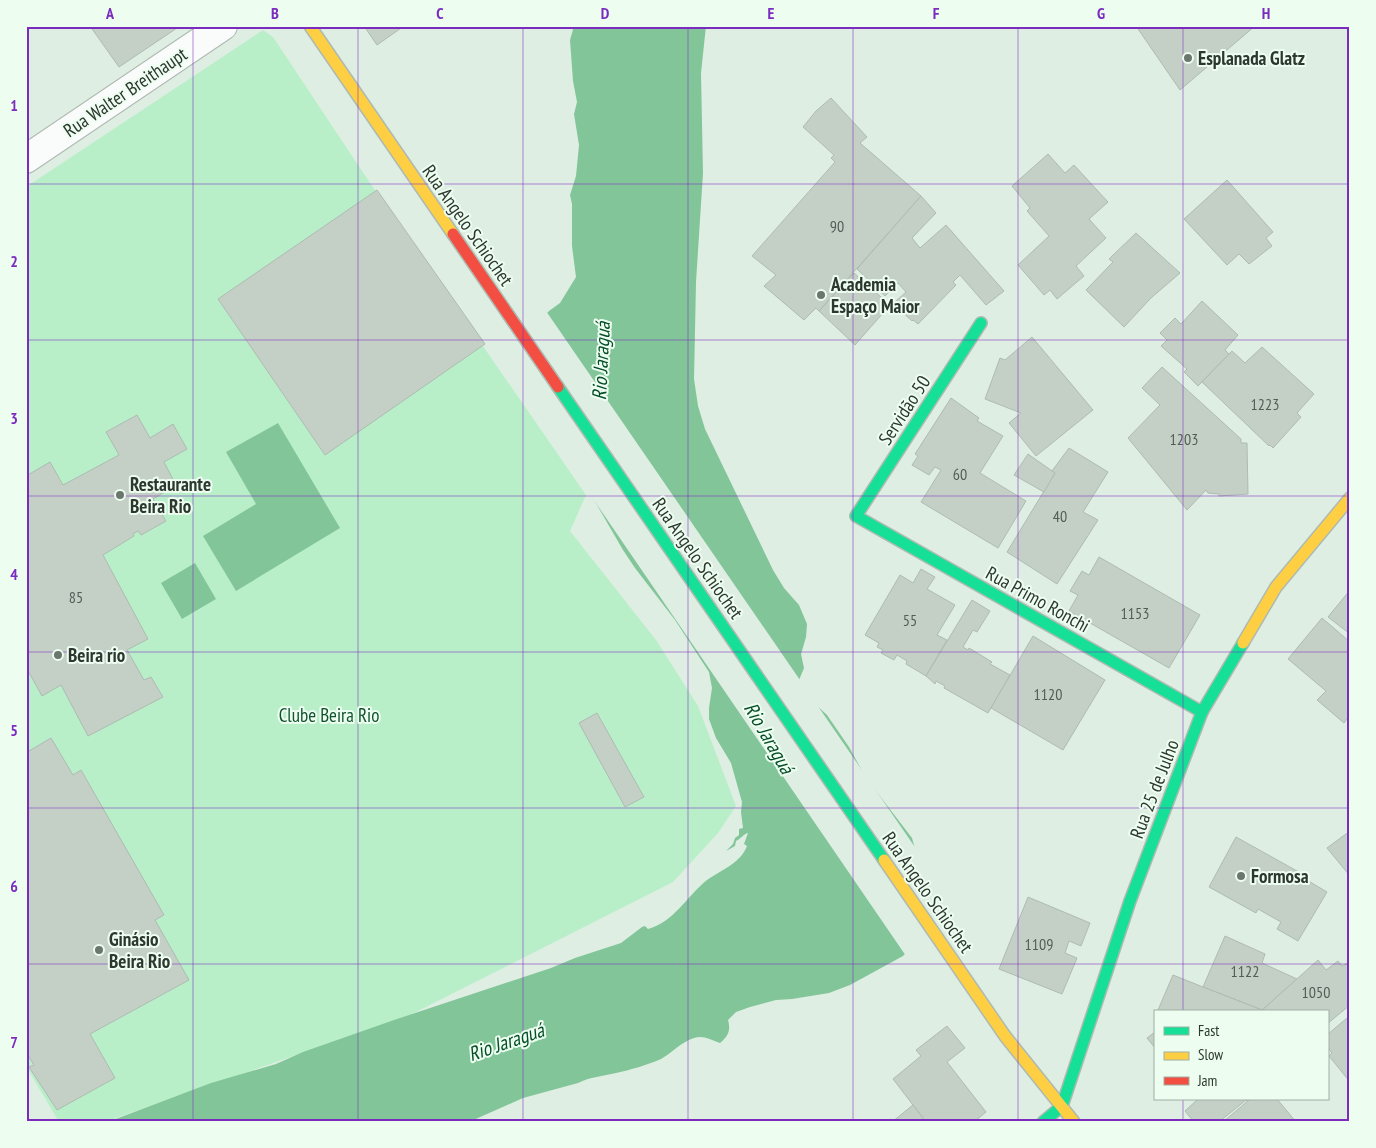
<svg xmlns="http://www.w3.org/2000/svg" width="1376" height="1148" viewBox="0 0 1376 1148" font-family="'PT Sans Narrow',sans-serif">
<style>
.green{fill:#b8efc9}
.water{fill:#82c599}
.pier{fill:#deeee2}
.building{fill:#c4d0c6;stroke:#aebbb2}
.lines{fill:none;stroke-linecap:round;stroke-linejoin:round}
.street-casing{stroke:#aebab1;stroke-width:30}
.fast-casing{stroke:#aebab1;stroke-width:14}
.slow-casing{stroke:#aebab1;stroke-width:14}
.jam-casing{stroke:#aebab1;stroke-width:14}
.street{stroke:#fafcfb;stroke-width:28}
.fast{stroke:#16e098;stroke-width:11}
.slow{stroke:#ffcf43;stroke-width:11}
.jam{stroke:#f24e42;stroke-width:11}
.grid{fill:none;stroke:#7b2cbf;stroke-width:1;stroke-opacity:0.55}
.poi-dot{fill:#6b776e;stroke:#edfef1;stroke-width:2}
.labels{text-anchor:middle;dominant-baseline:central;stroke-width:4;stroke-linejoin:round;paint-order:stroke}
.number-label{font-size:16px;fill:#535d55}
.poi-label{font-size:19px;font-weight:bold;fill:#2d372f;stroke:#edfef1;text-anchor:start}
.street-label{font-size:19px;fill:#2d372f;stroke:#edfef1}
.park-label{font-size:19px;fill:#10532e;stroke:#edfef1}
.water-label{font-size:20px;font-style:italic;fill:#054d28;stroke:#edfef1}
.neatline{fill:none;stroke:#7b2cbf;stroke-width:2}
.grid-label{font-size:16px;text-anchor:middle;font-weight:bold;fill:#7b2cbf}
</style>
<rect width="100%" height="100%" fill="#deeee2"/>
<path class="green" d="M263 30 273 37 370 183 586 495 570 531 656 640 698 706 736 806 718 833 673 882 410 1015 105 1122H59L26 1066V187Z"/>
<g class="water">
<path d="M574 26H706L701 73 703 173 696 282 694 379 698 406 705 429 773 570 784 588 799 605 807 624 806 637 801 654 804 668 799 680 814 703 827 715 849 747 866 778 912 838 929 900 915 943 903 956 850 985 829 993 792 999 776 1000 750 1007 736 1012 728 1020C731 1031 728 1036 720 1043 711 1040 703 1035 694 1038 681 1042 672 1053 661 1059 647 1065 630 1070 616 1073 603 1076 590 1077 578 1083L523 1098 469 1122H108L211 1083 276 1064 303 1052 394 1020 551 968 575 958 621 943 642 927 645 926 648 929C674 922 687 896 707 880 721 870 740 864 747 846L744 844 748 833C743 834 741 839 736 841L735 846 726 851 733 844 735 838 739 835V829L743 828 741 812 742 802 731 763 716 738 709 719V708L712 688 709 672 675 620 635 568 623 550 571 460 542 318 549 311 560 303 576 277 572 246V204L570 195 576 176 579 145 574 114 577 102 573 81 570 40Z"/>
<path d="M278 423 340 528 236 591 203 536 256 504 226 452Z"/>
<path d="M195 563 216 599 182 619 161 583Z"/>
</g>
<path class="pier" d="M546 311 919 853 931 900 932 918 917 945 906 956 578 477 569 461 552 424 547 404 540 384 531 348 540 317Z"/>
<g class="building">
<path d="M90 26H180L119 67Z"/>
<path d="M364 26H404L377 45Z"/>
<path d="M1136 26H1255L1180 90Z"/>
<path d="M831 98 867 137 860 143 921 196 819 311 816 308 804 320 764 286 776 275 752 256 835 162 831 158 834 155 803 127 816 111Z"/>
<path d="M1048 154 1065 173 1074 165 1108 202 1089 219 1106 238 1076 266 1084 276 1057 299 1050 290 1044 295 1018 265 1049 236 1027 211 1030 208 1012 186Z"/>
<path d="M1227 180 1273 232 1266 238 1272 246 1249 264 1239 254 1227 265 1184 219Z"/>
<path d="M377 190 485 344 325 455 218 299Z"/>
<path d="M921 196 936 213 912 238 920 248 946 225 1004 291 986 305 960 275 953 282 956 285 918 324 913 320 912 321 899 309 900 308 895 302 906 292 898 283 885 296 857 269Z"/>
<path d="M1136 233 1180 273 1151 298 1124 327 1086 290 1113 262 1109 259Z"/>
<path d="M854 273 890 305 855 345 819 311Z"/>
<path d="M1202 301 1238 335 1225 350 1229 354 1198 386 1184 372 1187 369 1161 346 1167 340 1160 333 1175 318 1181 324Z"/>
<path d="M1032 337 1093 410 1036 456 1009 423 1021 413 985 399 1000 358 1005 360Z"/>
<path d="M1262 347 1314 394 1297 413 1301 417 1273 448 1270 445 1269 446 1202 382 1232 351 1245 363Z"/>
<path d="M1162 367 1241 439V443H1247L1248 494 1219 496V494L1208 493 1206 490 1187 510 1128 438 1160 405 1142 388Z"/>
<path d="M951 398 979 418 977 421 1003 436 980 473 1026 501 998 548 921 502 941 470 935 467 929 475 912 465 918 456 915 454Z"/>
<path d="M137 415 150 438 173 424 187 449 164 462 176 485 153 499 166 521 141 535 138 531 133 534 134 536 103 555 148 639 127 650 144 680 151 677 163 697 88 736 61 685 42 696 26 667V476L50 462 63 485 119 455 106 432Z"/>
<path d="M1069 448 1108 472 1083 512 1098 520 1057 584 1007 552 1055 473 1052 471Z"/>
<path d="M1028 454 1055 473 1044 492 1014 475Z"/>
<path d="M1099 557 1200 615 1169 668 1069 611 1078 595 1070 591 1082 571 1089 575Z"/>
<path d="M921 569 935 577 927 589 955 605 937 635 947 640 926 676 906 664 907 661 897 655 894 660 881 653 883 650 877 647 879 643 865 635 900 575 913 583Z"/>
<path d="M1350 590V634L1328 617Z"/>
<path d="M972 600 990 611 977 632 973 630 963 647 968 650 969 648 992 662 990 664 1010 675 988 713 944 688 945 686 936 681 935 684 926 676Z"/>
<path d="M1322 618 1350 642V715L1344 723 1317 700 1326 691 1288 659Z"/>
<path d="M1033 636 1105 680 1063 750 991 708Z"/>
<path d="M597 713 644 797 625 807 579 723Z"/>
<path d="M51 738 73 775 81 770 164 915 155 920 189 980 90 1034 115 1078 57 1110 29 1067 34 1065 26 1052V747L29 751Z"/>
<path d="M1350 831V876L1327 848Z"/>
<path d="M1236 837 1306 876 1305 879 1327 892 1298 941 1277 929 1281 922 1258 909 1256 913 1209 887Z"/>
<path d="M1028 897 1090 923 1081 946 1069 941 1065 953 1077 958 1062 994 999 969Z"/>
<path d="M1225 936 1265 954 1262 963 1297 979 1262 1010 1203 987Z"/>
<path d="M1318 960 1326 970 1338 961 1342 966 1348 963 1350 965V1005L1327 1024V1012H1260Z"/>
<path d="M1173 975 1203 987 1262 1010 1260 1012H1163L1158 1010Z"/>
<path d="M1347 1018 1350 1022V1082L1329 1056 1332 1053 1327 1046V1035Z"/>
<path d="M947 1026 965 1048 947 1062 986 1112 974 1122H926L893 1079 921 1056 916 1050Z"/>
<path d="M1155 1032V1048L1147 1038Z"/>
<path d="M1197 1099H1250L1247 1101 1246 1100 1219 1122H1194L1185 1111 1197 1100Z"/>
<path d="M1250 1099H1277L1296 1122H1223Z"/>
<path d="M913 1105 926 1122H892Z"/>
</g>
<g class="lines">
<defs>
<path id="street" d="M26 159 223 26"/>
<g id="fast">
<path d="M981 323 856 516 1202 712"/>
<path d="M558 387 884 860"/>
<path d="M1043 1122 1062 1106 1130 901 1202 712 1243 643"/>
</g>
<g id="slow">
<path d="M310 26 453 234"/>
<path d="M1243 643 1276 587 1350 498"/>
<path d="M884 860 1005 1036 1074 1122"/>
</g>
<path id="jam" d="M453 234 558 387"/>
</defs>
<use href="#street" class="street-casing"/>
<use href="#fast" class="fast-casing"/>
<use href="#slow" class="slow-casing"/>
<use href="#jam" class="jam-casing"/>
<use href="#street" class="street"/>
<use href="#fast" class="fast"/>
<use href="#slow" class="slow"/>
<use href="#jam" class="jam"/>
</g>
<path class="grid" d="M193 26V1122M358 26V1122M523 26V1122M688 26V1122M853 26V1122M1018 26V1122M1183 26V1012M26 184H1350M26 340H1350M26 496H1350M26 652H1350M26 808H1350M26 964H1350M1183 1099V1122"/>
<g class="poi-dot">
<circle cx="1188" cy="58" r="5"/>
<circle cx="821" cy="295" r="5"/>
<circle cx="120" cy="495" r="5"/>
<circle cx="58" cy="655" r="5"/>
<circle cx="1241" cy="876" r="5"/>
<circle cx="99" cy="950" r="5"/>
</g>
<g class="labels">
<g class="number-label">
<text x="837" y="226">90</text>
<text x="1265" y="404">1223</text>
<text x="1184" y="439">1203</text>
<text x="960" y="474">60</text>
<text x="1060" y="516">40</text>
<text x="76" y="597">85</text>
<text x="1135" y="613">1153</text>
<text x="910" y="620">55</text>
<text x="1048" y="694">1120</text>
<text x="1039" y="944">1109</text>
<text x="1245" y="971">1122</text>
<text x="1316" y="992">1050</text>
</g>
<g class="poi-label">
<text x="1198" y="58">Esplanada Glatz</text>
<text x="831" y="284">Academia<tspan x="831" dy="22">Espaço Maior</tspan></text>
<text x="130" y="484">Restaurante<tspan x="130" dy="22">Beira Rio</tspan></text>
<text x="68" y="655">Beira rio</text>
<text x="1251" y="876">Formosa</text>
<text x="109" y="939">Ginásio<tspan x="109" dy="22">Beira Rio</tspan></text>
</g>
<g class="street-label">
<text transform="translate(125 92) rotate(-34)">Rua Walter Breithaupt</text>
<text transform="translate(468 225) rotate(55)">Rua Angelo Schiochet</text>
<text transform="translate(904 410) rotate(-57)">Servidão 50</text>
<text transform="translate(698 558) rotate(55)">Rua Angelo Schiochet</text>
<text transform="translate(1038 599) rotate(29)">Rua Primo Ronchi</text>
<text transform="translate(1154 789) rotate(-69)">Rua 25 de Julho</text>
<text transform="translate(928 892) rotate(55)">Rua Angelo Schiochet</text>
</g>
<g class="park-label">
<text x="329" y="715">Clube Beira Rio</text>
</g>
<g class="water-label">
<text transform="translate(601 361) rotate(-87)">Rio Jaraguá</text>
<text transform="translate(769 738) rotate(60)">Rio Jaraguá</text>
<text transform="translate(506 1042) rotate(-19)">Rio Jaraguá</text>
</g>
</g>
<rect width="1376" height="1148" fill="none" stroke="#edfef1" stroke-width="55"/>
<rect x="1154" y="1010" width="175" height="90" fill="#edfef1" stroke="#a0aea3"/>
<rect x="1164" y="1027" width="25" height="8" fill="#16e098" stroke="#a0aea3"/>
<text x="1198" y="1036" font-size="15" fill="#2d372f">Fast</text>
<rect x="1164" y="1052" width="25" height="8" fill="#ffcf43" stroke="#a0aea3"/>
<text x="1198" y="1060" font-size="15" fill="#2d372f">Slow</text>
<rect x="1164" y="1077" width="25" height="8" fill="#f24e42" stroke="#a0aea3"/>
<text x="1198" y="1086" font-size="15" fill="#2d372f">Jam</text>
<rect x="28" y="28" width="1320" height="1092" class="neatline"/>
<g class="grid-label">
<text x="110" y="19">A</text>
<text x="275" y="19">B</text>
<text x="440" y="19">C</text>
<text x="605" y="19">D</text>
<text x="771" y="19">E</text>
<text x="936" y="19">F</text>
<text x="1101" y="19">G</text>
<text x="1266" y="19">H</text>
<text x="14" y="111">1</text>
<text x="14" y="267">2</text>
<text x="14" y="424">3</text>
<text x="14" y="580">4</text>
<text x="14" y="736">5</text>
<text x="14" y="892">6</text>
<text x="14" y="1048">7</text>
</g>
</svg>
